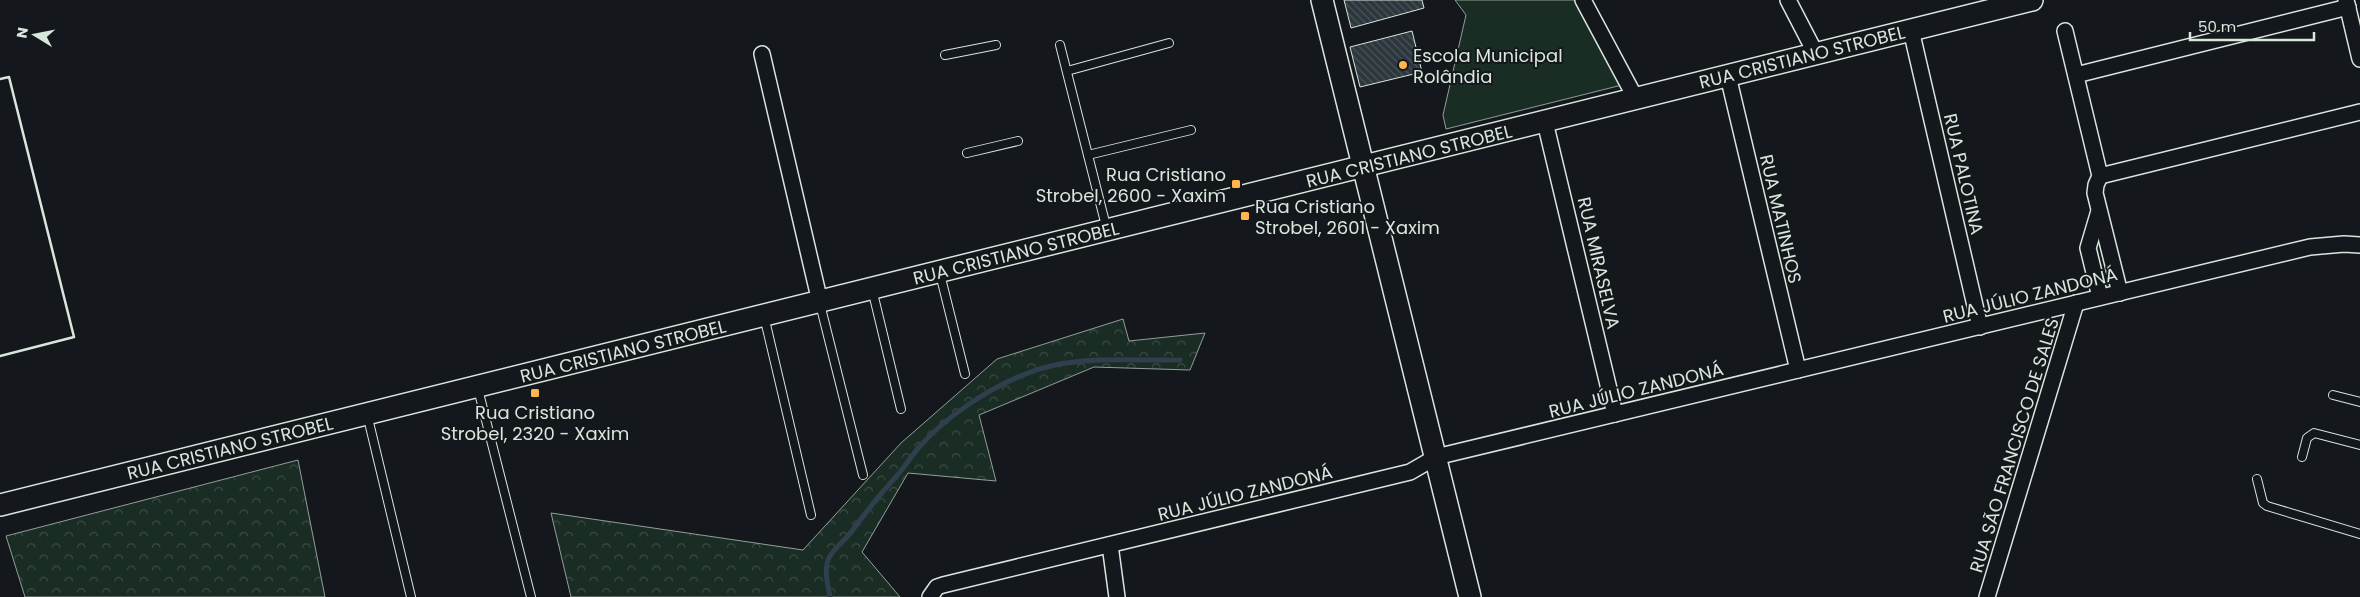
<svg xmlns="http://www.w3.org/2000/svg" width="2360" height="597" viewBox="0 0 2360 597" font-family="Poppins,sans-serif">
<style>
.forest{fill:url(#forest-crowns);stroke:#939e99}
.park{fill:#1a2d24;stroke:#939e99}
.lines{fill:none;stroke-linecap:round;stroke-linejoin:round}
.stream{stroke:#2f3f4d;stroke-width:5}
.building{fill:url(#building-back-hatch);stroke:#d8e6dc}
.service-casing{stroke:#d8e6dc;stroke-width:10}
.minor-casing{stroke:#d8e6dc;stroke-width:18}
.secondary-casing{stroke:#d8e6dc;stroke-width:24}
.service{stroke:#14181c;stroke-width:8}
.minor{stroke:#14181c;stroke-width:15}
.secondary{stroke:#14181c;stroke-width:21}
.wall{stroke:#d8e6dc;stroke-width:2.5}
.poi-dot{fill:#ffb74d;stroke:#14181c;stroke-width:2}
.labels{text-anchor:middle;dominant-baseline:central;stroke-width:4;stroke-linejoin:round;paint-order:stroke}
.poi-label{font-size:18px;fill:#d8e6dc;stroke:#14181c;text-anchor:start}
.street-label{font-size:18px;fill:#d8e6dc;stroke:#14181c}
</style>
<defs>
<pattern id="forest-crowns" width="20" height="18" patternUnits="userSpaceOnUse" patternTransform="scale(1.25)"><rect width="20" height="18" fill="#1a2d24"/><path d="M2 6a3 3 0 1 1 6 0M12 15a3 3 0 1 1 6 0" fill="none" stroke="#3b4b43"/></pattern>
<pattern id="building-back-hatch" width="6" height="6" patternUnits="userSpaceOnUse" patternTransform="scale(1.25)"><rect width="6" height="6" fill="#2c363c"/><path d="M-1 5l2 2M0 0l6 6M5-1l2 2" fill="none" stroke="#4a5358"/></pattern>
</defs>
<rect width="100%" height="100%" fill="#14181c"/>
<g class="forest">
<path d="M1123 319 1129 341 1205 333 1190 370 1094 367 979 415 996 481 908 473 862 552 900 597H571L551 513 803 550 901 443 997 359Z"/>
<path d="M298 460 325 597H25L6 536Z"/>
</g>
<path class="park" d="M1455 0H1575L1622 85 1446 129 1443 115 1466 15Z"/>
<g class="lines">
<path class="stream" d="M830 597C828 585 824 571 828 560 833 548 845 541 852 531 866 512 879 495 895 478 904 468 911 456 921 445 946 417 988 389 1023 375 1072 354 1128 361 1180 360"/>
</g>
<g class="building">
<path d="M1344 0H1422L1424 8 1351 28Z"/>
<path d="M1412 31 1422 72 1360 87 1350 47Z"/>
</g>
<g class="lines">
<defs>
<g id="service">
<path d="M1060 45 1107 230"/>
<path d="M945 55 996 45"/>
<path d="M1067 71 1169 43"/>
<path d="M967 153 1018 141"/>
<path d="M1088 155 1191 130"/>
<path d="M940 274 965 374"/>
<path d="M872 289 901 409"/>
<path d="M820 304 863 475"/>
<path d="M764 316 811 515"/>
<path d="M478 389 531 597"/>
<path d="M2333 395 2360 402"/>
<path d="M367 414 411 597"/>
<path d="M2302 457 2307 438 2314 433 2360 445"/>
<path d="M2257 479 2263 503 2267 506 2360 534"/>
</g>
<g id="minor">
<path d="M1583 0 1636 99"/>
<path d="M1788 0 1816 54"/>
<path d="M2346 0 2360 59"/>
<path d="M1911 30 1980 327"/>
<path d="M2065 31 2100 176 2096 185 2095 193 2120 293"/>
<path d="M762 54 820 302"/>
<path d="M2076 75 2348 7"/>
<path d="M1728 76 1798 370"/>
<path d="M1545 122 1615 414"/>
<path d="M2100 176 2360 112"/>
<path d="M2099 211 2088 248 2100 297"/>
<path d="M1110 545 1117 597"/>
<path d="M930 597 937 587 943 585 1410 472 1436 457 2310 247 2344 244 2360 245"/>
<path d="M1987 597 2076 303"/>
</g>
<g id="secondary">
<path d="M1322 0 1470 597"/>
<path d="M0 505 2032 0"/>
</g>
</defs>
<use href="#service" class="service-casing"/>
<use href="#minor" class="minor-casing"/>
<use href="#secondary" class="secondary-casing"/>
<use href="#service" class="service"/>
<use href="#minor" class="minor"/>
<use href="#secondary" class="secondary"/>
<path class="wall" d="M0 79 9 77 74 337 0 356"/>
</g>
<g class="poi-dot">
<circle cx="1403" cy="65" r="5"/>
<rect x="1231" y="179" width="10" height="10" rx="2.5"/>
<rect x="1240" y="211" width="10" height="10" rx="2.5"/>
<rect x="530" y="388" width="10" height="10" rx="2.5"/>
</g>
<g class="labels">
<g class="poi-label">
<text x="1413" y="55">Escola Municipal<tspan x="1413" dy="21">Rolândia</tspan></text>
<text x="1226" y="174" text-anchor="end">Rua Cristiano<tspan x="1226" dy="21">Strobel, 2600 - Xaxim</tspan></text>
<text x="1255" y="206">Rua Cristiano<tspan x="1255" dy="21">Strobel, 2601 - Xaxim</tspan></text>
<text x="535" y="412" text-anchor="middle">Rua Cristiano<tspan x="535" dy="21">Strobel, 2320 - Xaxim</tspan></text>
</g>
<g class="street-label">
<text transform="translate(1802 57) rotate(-14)">RUA CRISTIANO STROBEL</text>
<text transform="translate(1409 156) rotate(-14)">RUA CRISTIANO STROBEL</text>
<text transform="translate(1964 174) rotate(77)">RUA PALOTINA</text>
<text transform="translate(1781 219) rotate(77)">RUA MATINHOS</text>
<text transform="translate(1016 253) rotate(-14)">RUA CRISTIANO STROBEL</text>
<text transform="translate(1599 263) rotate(77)">RUA MIRASELVA</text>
<text transform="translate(2030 295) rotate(-14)">RUA JÚLIO ZANDONÁ</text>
<text transform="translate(623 351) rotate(-14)">RUA CRISTIANO STROBEL</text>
<text transform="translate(1636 390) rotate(-14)">RUA JÚLIO ZANDONÁ</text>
<text transform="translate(2014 445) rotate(-73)">RUA SÃO FRANCISCO DE SALES</text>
<text transform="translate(230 448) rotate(-14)">RUA CRISTIANO STROBEL</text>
<text transform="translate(1245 493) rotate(-14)">RUA JÚLIO ZANDONÁ</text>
</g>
</g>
<g transform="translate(35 35) rotate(280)" stroke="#14181c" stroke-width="4" paint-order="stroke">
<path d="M0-4L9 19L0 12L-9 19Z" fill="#d8e6dc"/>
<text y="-8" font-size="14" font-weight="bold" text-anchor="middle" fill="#d8e6dc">N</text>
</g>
<path d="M2190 32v8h124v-8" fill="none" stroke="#d8e6dc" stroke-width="2.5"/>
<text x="2198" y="32" font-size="15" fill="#d8e6dc" stroke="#14181c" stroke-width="4" paint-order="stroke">50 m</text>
</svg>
